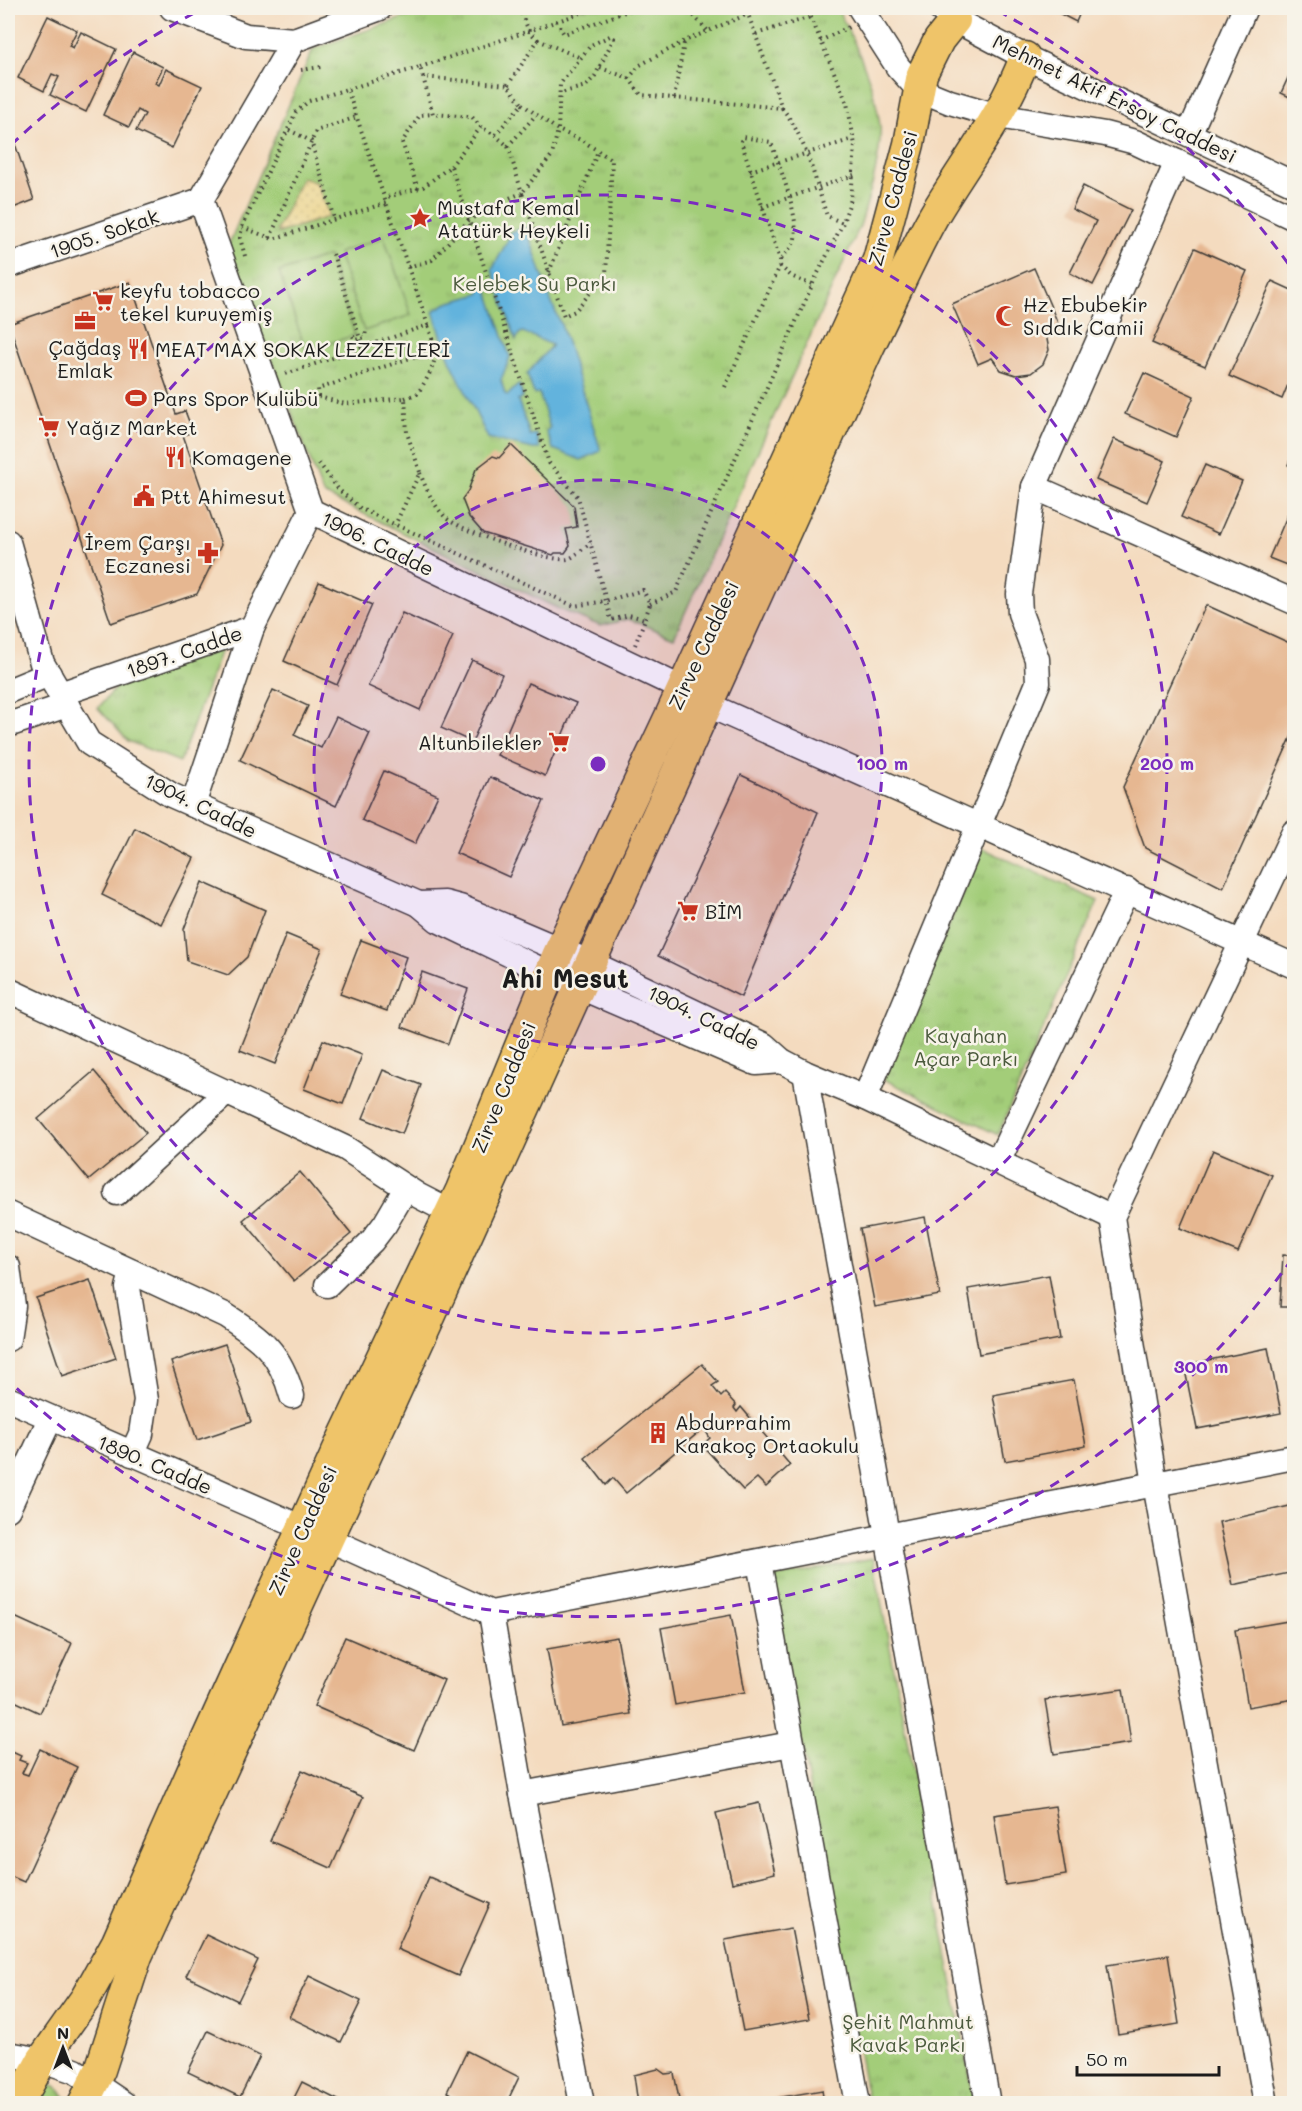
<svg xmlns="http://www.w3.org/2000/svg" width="1302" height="2111" viewBox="0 0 1302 2111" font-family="Mali,sans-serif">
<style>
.grass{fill:url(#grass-tufts);stroke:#60744a;stroke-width:1.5}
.sand{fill:url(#sand-dots);stroke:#857b5d;stroke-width:1.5}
.pitch{fill:#a3cd79;stroke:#60744a;stroke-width:1.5}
.water{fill:#62b3dd;stroke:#3f687c;stroke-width:1.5}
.building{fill:#e6b791}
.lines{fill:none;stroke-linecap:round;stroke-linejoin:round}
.minor-casing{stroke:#3c3934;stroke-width:27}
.major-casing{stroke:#3c3934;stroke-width:33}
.path{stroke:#3c3934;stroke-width:4;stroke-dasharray:1.5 4.5;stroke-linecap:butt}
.minor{stroke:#fff;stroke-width:24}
.major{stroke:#efc469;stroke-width:30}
.ring{fill:none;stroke:#7b2cbf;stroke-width:3;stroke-dasharray:10 8}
.labels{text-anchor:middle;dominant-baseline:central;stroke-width:5;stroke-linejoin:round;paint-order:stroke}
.street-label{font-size:20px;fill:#1c1c1c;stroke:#f7f3e8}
.poi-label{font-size:20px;fill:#1c1c1c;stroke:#f7f3e8;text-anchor:start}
.park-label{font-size:20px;fill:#4b5a3d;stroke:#f7f3e8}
.district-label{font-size:26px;font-weight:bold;fill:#1c1c1c;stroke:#f7f3e8}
.centre{fill:#7b2cbf;stroke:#f7f3e8;stroke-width:3}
.ring-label{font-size:18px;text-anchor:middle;font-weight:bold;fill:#7b2cbf;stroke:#f7f3e8;stroke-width:5;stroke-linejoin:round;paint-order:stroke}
</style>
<defs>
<pattern id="grass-tufts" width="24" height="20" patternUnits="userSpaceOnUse" patternTransform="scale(1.5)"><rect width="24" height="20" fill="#a3cd79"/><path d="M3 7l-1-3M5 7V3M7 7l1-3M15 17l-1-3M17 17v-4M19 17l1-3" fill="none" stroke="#8caf68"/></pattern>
<pattern id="sand-dots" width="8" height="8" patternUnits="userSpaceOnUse" patternTransform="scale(1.5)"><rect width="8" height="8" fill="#eeda9e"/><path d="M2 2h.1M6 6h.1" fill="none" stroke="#ccba88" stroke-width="1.8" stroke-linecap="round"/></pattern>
</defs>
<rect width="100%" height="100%" fill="#f7f3e8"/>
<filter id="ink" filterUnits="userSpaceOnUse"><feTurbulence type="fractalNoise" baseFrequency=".0167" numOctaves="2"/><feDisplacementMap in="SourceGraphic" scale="12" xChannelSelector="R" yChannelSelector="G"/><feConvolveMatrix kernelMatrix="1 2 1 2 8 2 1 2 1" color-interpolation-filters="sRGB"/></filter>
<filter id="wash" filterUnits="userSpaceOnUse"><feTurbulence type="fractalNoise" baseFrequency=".008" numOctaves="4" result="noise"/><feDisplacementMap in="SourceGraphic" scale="24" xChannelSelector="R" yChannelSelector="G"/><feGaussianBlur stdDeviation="1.35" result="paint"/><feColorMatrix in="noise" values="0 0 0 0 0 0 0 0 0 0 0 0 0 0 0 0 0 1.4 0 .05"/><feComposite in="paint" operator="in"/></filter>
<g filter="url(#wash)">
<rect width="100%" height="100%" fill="#f4dbbf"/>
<g class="grass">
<path d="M431 8H837C854 40 876 88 880 126 882 155 869 197 860 226L674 637 628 619 601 626 563 611 323 494 228 246 313 49Z"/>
<path d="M222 647 180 762 128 741 98 708 120 683Z"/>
<path d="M982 848 1098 901 998 1135 883 1079Z"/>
<path d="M873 1558 975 2103H868L771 1578Z"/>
<path d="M48 2084C60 2086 65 2092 66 2104H32L42 2085Z"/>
</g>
<path class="sand" d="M302 177 317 183 328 213V217L278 233 277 230Z"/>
<g class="pitch">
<path d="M384 237 411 315 364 331 338 253Z"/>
<path d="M328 256 355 335 306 351 279 272Z"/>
</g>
<g class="water">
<path d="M526 227 551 301 562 327 601 451 581 460 553 449 546 431 550 428 539 393 534 394 527 374 552 345 523 332 520 333 516 340 492 270 511 234 510 232Z"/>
<path d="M485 282 510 357 501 380 505 394 508 395 519 384 523 397 518 400 530 435 536 434 540 449H533L488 438 450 360 433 311 447 303 479 294Z"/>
</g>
<g id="blocks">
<g class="building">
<path d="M1049 8H1082L1076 22Z"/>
<path d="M48 16 77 30 69 46 73 48 81 32 116 49 86 112 50 95 59 77 52 74 44 91 18 78Z"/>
<path d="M133 52 163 67 155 83 159 85 166 69 202 86 172 148 136 131 145 114 138 110 129 127 103 115Z"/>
<path d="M1294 65V99L1281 93Z"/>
<path d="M12 135 34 200 8 210V137Z"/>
<path d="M1083 186 1131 210 1093 285 1070 273 1096 221 1072 209Z"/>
<path d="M1195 248 1247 271 1205 366 1152 343Z"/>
<path d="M1034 268 1060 328 1046 334 1049 350 1043 364 1031 373 1016 375 1001 370 992 358 978 364 952 304Z"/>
<path d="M1272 281 1294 291V370L1282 399 1229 376Z"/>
<path d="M130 282 176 414 185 411 193 432 183 435 221 545 197 594 111 623 9 324Z"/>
<path d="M1144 373 1194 396 1176 437 1125 414Z"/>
<path d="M1114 439 1165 461 1147 502 1096 480Z"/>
<path d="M511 445 574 506 577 527 566 529 570 546 565 553H555L553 555 483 533 469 517 462 499 468 491 476 469 493 456 499 458Z"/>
<path d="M1294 450V468L1288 465Z"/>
<path d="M1205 465 1242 481 1219 534 1181 517Z"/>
<path d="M1293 502 1294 503V568L1269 558Z"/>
<path d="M319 582 372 605 337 685 284 661Z"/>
<path d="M1206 605 1294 645V731L1223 888 1145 848 1123 787Z"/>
<path d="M402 613 453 636 420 710 368 686Z"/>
<path d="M472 660 502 674 472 742 441 728Z"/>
<path d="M528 683 576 703 545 776 497 755Z"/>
<path d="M273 690 308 706 294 735 321 748 336 717 370 733 336 806 240 760Z"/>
<path d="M384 771 438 795 415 844 362 820Z"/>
<path d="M741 775 818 812 741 997 658 956Z"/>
<path d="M490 777 544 801 509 877 456 853Z"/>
<path d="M135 828 194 858 161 924 102 895Z"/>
<path d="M202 882 265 910 247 957 228 975 187 961 184 929Z"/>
<path d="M286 934 322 949 275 1064 240 1050Z"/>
<path d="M361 940 406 957 387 1011 340 994Z"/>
<path d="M422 972 468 989 448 1044 402 1027Z"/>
<path d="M323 1040 362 1055 343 1104 304 1089Z"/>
<path d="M383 1070 421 1085 402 1134 363 1118Z"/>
<path d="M94 1071 146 1133 89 1180 38 1119Z"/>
<path d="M1213 1150 1272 1175 1238 1252 1180 1228Z"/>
<path d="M300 1172 351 1234 294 1281 243 1220Z"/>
<path d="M925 1217 940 1295 875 1307 860 1229Z"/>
<path d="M1283 1255 1294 1256V1307H1280Z"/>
<path d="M1049 1275 1060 1339 979 1354 968 1289Z"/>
<path d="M90 1280 116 1358 62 1376 36 1298Z"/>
<path d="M225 1344 251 1422 197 1440 171 1362Z"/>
<path d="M1268 1348 1281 1413 1197 1429 1184 1365Z"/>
<path d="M702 1364 718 1382 712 1386 721 1397 725 1393 736 1405 734 1408 737 1412 741 1407 790 1465 766 1487 757 1478 743 1490 702 1445 710 1438 704 1428 626 1493 613 1478 606 1485 585 1458Z"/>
<path d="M1074 1380 1086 1446 1005 1461 993 1395Z"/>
<path d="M1294 1505V1572L1233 1585 1219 1522Z"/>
<path d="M8 1614 72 1643 40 1713 8 1698Z"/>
<path d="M731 1615 745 1692 675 1705 661 1628Z"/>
<path d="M1294 1620V1699L1248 1707 1235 1630Z"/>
<path d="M345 1637 444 1680 414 1750 314 1706Z"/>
<path d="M617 1637 631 1714 561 1726 547 1649Z"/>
<path d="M1123 1689 1131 1743 1054 1754 1045 1700Z"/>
<path d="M40 1749 77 1767 24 1882 8 1875V1750L21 1756 19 1760 27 1763 22 1773 28 1775Z"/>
<path d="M302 1770 363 1797 331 1868 270 1841Z"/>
<path d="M759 1803 775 1873 732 1883 716 1813Z"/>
<path d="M1055 1806 1066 1875 1005 1885 994 1815Z"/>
<path d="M429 1877 490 1904 458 1976 397 1949Z"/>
<path d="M791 1928 809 2019 743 2031 725 1940Z"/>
<path d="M206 1935 258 1960 238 2001 186 1976Z"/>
<path d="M1168 1955 1179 2024 1118 2034 1107 1965Z"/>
<path d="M309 1976 361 2001 341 2042 289 2017Z"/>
<path d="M208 2031 260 2056 240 2097 188 2072Z"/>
<path d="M467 2051 519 2077 506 2104H470L447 2092Z"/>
<path d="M658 2069 665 2074 674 2073 680 2104H638L634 2075Z"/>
<path d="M302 2082 346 2104H291Z"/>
<path d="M822 2090 824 2104H755L754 2102Z"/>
</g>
</g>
</g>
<g filter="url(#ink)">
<use href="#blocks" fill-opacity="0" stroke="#3c3934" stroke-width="1.5"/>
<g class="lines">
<defs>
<g id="minor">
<path d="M172 8 246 36 294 40 380 8"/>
<path d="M860 8 898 67 918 89 950 102 998 116 1105 134 1135 142 1294 218"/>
<path d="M939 8 955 20 1025 57 1294 184"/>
<path d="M294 40 201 200 311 511 683 689"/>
<path d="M1189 134 1245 8"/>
<path d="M1177 162 1034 487 1294 602"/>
<path d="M8 266 201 200"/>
<path d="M8 542 42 663 89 743 171 795 419 904 438 920 550 974 756 1063 782 1061"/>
<path d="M8 691 49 674"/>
<path d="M60 694 252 628 311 511"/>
<path d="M708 705 1294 966"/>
<path d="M8 725 67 705"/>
<path d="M193 805 252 628"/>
<path d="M419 904 445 903 460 907 589 962 764 1045 782 1061 805 1073 865 1098 1112 1217"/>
<path d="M8 990 345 1148 419 1196 450 1212"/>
<path d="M805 1073 988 2104"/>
<path d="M865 1098 1038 683 1037 659 1020 613 1019 594 1034 487"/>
<path d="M998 1162 1127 890"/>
<path d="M117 1193 227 1092"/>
<path d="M8 1214 225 1315C262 1339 280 1352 292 1396"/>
<path d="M8 1267 13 1306 8 1339"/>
<path d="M327 1285 372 1241 385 1224 406 1188"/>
<path d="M8 1399 328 1539 491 1613 1294 1457"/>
<path d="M132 1454 141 1434 146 1400 128 1288 132 1272"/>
<path d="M8 1509 50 1419"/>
<path d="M759 1562 858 2104"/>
<path d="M491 1613 522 1794 582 2104"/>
<path d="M522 1794 791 1744"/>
<path d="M8 2054 42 2060 75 2071 124 2104"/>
<path d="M1266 2104 1155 1484 1112 1217 1294 832"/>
</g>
<g id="major">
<path d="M18 2104 42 2060 85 1999 117 1942 195 1765 344 1436 461 1190 557 956 671 714 878 260 909 144 922 74 939 40 955 20"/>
<path d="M83 2104 100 2070 137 1956 445 1284 870 345C891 303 910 258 933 217 964 164 1004 115 1025 57"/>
</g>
</defs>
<use href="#minor" class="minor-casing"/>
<use href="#major" class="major-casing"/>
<g class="path">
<path d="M519 8 529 31 595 8"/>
<path d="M671 8 694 16 708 31"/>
<path d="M556 21 564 34 636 8"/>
<path d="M756 34 811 17"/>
<path d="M820 41 849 27"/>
<path d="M420 67 529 31 538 40"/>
<path d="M600 68 629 78 640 65 687 40 748 14 744 8"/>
<path d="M301 70 321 67"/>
<path d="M423 77 433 114 472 117 481 127"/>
<path d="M629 78 641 95 782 108 748 14"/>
<path d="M508 85 538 40 581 58"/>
<path d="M348 89 420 67 423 77 508 85 522 104 495 135 481 127 451 166"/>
<path d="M674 98 684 43"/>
<path d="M522 104 558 130 552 155 522 193 564 316 575 311 606 274 612 160 583 141 558 130 560 84 591 45 610 36 614 38 595 76 586 86 561 93"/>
<path d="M782 108C806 138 815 180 827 216L843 223"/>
<path d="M289 130 311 141 334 219"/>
<path d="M508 146 536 115"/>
<path d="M750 171 853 139"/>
<path d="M418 189 402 142 420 115 433 114"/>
<path d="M762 207 854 175"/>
<path d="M242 227 273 239 386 203"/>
<path d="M270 238 316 131 357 117"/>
<path d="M333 254 363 348"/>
<path d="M245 256 240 238 242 227 296 112 309 101 347 89 428 325 283 375"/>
<path d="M780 266 791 276 812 285"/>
<path d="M408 267 432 260 469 220 500 202 522 193 508 146 495 135"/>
<path d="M549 272 598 151"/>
<path d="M353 336 355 340 365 337 366 330"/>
<path d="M725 387 780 266V260L741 141 743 137 771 142C778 164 802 221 794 242 791 248 784 255 780 260"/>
<path d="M319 397 318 389 434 350"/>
<path d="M405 398 417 394C424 384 435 367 435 354 435 345 430 333 428 325"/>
<path d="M296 405 319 397 345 404 405 398 407 433 420 472 395 525"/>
<path d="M319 463 339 490 361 509 574 606 606 601 578 497 549 463 451 166 423 187 384 198"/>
<path d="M420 473C426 489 433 504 445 517 457 530 551 563 568 559 575 557 584 547 591 543"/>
<path d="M650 604 676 592 814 281 842 225 851 199 855 145 847 103 807 8"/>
<path d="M635 645 645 619 629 615 611 620 606 601 643 590 650 604 645 619"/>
</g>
<use href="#minor" class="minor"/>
<use href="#major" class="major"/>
</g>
</g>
<circle cx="598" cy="764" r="284" fill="#7b2cbf" fill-opacity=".12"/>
<g class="ring">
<circle cx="598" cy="764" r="284"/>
<circle cx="598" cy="764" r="569"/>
<path d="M1292 1259A853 853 0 0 1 11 1383M11 145A853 853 0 0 1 198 11M998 11A853 853 0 0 1 1292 269"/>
</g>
<defs>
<symbol id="sight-bare" viewBox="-9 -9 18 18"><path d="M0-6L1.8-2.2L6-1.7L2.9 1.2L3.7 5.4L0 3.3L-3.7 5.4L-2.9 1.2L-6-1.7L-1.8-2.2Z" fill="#c8321e" stroke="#f7f3e8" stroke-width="2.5" paint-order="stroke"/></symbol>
<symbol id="supermarket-bare" viewBox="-9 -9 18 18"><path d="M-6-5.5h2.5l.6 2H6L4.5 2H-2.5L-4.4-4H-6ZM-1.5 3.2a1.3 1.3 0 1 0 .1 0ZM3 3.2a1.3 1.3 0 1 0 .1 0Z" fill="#c8321e" stroke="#f7f3e8" stroke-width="2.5" paint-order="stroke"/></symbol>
<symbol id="mosque-bare" viewBox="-9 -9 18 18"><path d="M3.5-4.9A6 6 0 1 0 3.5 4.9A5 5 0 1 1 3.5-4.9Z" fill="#c8321e" stroke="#f7f3e8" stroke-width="2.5" paint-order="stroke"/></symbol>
<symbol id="office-bare" viewBox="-9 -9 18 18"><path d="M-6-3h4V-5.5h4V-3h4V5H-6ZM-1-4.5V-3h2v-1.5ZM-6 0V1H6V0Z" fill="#c8321e" stroke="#f7f3e8" stroke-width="2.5" paint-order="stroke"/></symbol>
<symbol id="restaurant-bare" viewBox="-9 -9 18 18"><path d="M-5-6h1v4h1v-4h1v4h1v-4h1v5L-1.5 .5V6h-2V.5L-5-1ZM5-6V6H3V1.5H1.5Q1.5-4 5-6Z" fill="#c8321e" stroke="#f7f3e8" stroke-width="2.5" paint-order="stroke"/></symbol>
<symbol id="stadium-bare" viewBox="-9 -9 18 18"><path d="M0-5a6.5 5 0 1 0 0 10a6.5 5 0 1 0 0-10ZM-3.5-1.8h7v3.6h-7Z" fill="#c8321e" stroke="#f7f3e8" stroke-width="2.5" paint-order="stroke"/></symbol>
<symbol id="civic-bare" viewBox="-9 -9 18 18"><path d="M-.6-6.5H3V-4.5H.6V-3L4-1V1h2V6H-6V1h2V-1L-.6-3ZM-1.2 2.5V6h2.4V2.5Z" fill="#c8321e" stroke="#f7f3e8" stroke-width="2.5" paint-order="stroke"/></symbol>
<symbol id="pharmacy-bare" viewBox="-9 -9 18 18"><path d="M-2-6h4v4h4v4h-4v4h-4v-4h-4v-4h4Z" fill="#c8321e" stroke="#f7f3e8" stroke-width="2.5" paint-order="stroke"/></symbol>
<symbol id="building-bare" viewBox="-9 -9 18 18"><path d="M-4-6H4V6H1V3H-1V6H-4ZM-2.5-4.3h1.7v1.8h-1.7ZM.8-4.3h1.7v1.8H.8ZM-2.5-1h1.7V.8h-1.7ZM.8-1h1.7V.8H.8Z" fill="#c8321e" stroke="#f7f3e8" stroke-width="2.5" paint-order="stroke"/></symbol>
</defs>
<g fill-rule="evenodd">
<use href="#sight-bare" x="405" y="203" width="30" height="30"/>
<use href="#supermarket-bare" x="88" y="286" width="30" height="30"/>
<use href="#mosque-bare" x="991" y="301" width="30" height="30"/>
<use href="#office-bare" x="70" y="306" width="30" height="30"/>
<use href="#restaurant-bare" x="123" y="334" width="30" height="30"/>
<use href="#stadium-bare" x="121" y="383" width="30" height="30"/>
<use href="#supermarket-bare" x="34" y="412" width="30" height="30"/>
<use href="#restaurant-bare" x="160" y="442" width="30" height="30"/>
<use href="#civic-bare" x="129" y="481" width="30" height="30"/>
<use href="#pharmacy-bare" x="193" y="538" width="30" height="30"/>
<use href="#supermarket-bare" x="544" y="727" width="30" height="30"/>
<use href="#supermarket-bare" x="673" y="896" width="30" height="30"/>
<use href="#building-bare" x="643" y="1418" width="30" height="30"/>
</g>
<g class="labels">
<g class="street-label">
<text transform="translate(1115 98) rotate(26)">Mehmet Akif Ersoy Caddesi</text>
<text transform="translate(892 198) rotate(-75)">Zirve Caddesi</text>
<text transform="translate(104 233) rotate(-19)">1905. Sokak</text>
<text transform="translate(378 543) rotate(26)">1906. Cadde</text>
<text transform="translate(703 645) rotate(-65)">Zirve Caddesi</text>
<text transform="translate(184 651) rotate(-19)">1897. Cadde</text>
<text transform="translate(201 805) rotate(26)">1904. Cadde</text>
<text transform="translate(704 1017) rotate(26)">1904. Cadde</text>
<text transform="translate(503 1087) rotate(-68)">Zirve Caddesi</text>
<text transform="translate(155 1464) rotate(23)">1890. Cadde</text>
<text transform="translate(302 1530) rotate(-66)">Zirve Caddesi</text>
</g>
<g class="poi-label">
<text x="437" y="207">Mustafa Kemal<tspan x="437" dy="23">Atatürk Heykeli</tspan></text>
<text x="120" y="290">keyfu tobacco<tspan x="120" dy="23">tekel kuruyemiş</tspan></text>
<text x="1023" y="304">Hz. Ebubekir<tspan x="1023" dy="23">Sıddık Camii</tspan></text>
<text x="85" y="347" text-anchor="middle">Çağdaş<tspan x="85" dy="23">Emlak</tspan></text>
<text x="155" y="349">MEAT MAX SOKAK LEZZETLERİ</text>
<text x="153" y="398">Pars Spor Kulübü</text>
<text x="66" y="427">Yağız Market</text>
<text x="192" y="457">Komagene</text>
<text x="161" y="496">Ptt Ahimesut</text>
<text x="191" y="542" text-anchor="end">İrem Çarşı<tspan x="191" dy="23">Eczanesi</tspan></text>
<text x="542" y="742" text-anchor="end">Altunbilekler</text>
<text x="705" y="911">BİM</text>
<text x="675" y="1422">Abdurrahim<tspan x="675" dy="23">Karakoç Ortaokulu</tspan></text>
</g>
<g class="park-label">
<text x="535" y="283">Kelebek Su Parkı</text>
<text x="966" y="1035">Kayahan<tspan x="966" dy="23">Açar Parkı</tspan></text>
<text x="908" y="2021">Şehit Mahmut<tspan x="908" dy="23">Kavak Parkı</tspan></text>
</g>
<g class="district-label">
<text x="565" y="978">Ahi Mesut</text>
</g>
</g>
<circle cx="598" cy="764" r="9" class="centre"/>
<g class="ring-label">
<text x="882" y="770">100 m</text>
<text x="1167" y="770">200 m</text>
<text x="1201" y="1373">300 m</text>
</g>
<rect width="1302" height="2111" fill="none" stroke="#f7f3e8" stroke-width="30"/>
<g transform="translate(63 2048)" stroke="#f7f3e8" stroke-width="4.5" paint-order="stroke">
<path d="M0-4.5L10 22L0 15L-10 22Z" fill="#1c1c1c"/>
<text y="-9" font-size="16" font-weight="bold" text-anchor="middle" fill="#1c1c1c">N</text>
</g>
<path d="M1077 2066v9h142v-9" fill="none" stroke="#1c1c1c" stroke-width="3"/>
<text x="1086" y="2066" font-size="18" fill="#1c1c1c" stroke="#f7f3e8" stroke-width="4.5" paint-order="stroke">50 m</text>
</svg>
